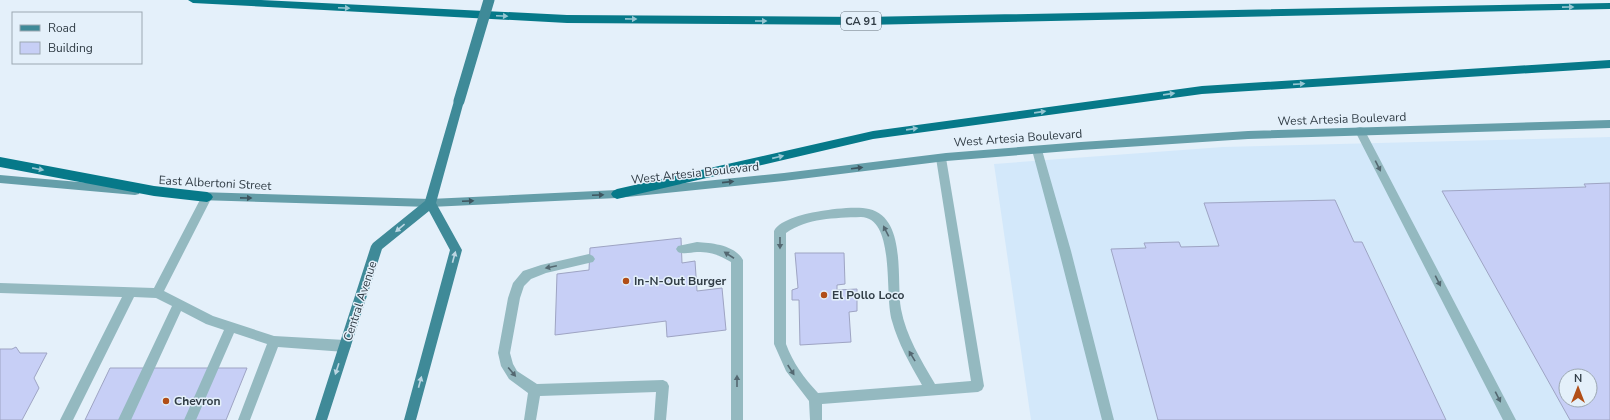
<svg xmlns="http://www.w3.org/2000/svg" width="1610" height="420" viewBox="0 0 1610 420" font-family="'Nunito Sans',sans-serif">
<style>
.built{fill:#d3e8fa;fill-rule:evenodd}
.building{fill:#c7cff6;stroke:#9ea4c3;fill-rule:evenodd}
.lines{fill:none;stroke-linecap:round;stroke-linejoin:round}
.service{fill:#94b9c0;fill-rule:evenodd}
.secondary{fill:#659ea9;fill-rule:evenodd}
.primary{fill:#3f8a98;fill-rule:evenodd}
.motorway{fill:#067989;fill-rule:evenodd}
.primary-bridge{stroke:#3f8a98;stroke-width:11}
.oneway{fill:#96c6d2}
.oneway2{fill:#546871}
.oneway3{fill:#3e555f}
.oneway4{fill:#bbd6e2}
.poi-dot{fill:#b14e17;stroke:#e4f0fa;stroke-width:1.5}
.labels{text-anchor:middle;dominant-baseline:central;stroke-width:3;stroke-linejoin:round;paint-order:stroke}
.shield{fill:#e4f0fa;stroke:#67737c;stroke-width:1}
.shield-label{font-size:11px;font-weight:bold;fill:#313d46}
.street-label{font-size:12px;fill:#313d46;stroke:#e4f0fa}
.poi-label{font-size:12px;font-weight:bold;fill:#313d46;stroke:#e4f0fa;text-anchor:start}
</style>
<rect width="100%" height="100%" fill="#e4f0fa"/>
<path class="built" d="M1610 137V420H1031L994 164 1223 147ZM1566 376H1590V400H1566Z"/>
<g class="building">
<path d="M1610 183V420H1570L1442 191 1586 187 1584 184ZM1566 376H1590V400H1566Z"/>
<path d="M1335 200 1354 242H1362L1446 420H1158L1111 249 1146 248 1144 243 1179 242 1181 247 1219 246 1204 203Z"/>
<path d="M681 238 682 263 695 261 697 291 722 288 726 330 667 337 666 321 555 335 557 274 589 270 590 248Z"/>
<path d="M795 253H844L845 284 837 285V290L857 289V311L849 312 851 342 800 345 799 300H792V290L798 288Z"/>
<path d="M16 347 20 353H47L34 378 39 388 22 420H0V349H12Z"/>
<path d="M110 368H247L226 420H85Z"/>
</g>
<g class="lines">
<g class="service">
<path d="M1360 127 1364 128 1365 131 1516 420H1503L1355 131 1356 128Z"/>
<path d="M1037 146 1041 147 1042 150 1071 251 1114 420H1102L1059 251 1032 150 1033 147Z"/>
<path d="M941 154 945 155 946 158 984 386 982 390 978 392 822 404V420H810L809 401 786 371 774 344V231C780 219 808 213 821 211 833 209 857 206 869 209 907 218 896 280 901 309 906 336 921 360 935 384L971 381 936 158 937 155ZM861 217C896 218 884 295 892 321 898 343 910 364 922 385L818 393C804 378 793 363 786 344V233C808 218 834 218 861 217Z"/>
<path d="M207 193 211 194 212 197 164 291 213 316 274 336 345 340 349 342 351 346 349 350 345 352 278 347 250 420H238L267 344 234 333 196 420H184L224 330 206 324 181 311 131 420H118L172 306 156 298 134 297 73 420H60L122 297 0 293V283L154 288 203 194Z"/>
<path d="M697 242C712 243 735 245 743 260V420H731V262C719 255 712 252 697 252 691 252 685 255 678 252L676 249 678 246Z"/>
<path d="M589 254 593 256 595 259 593 262 546 273 531 279 524 286 520 298 510 353 513 364 517 371 537 384 663 380 667 382 669 386 666 420H654L656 392 540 396 536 420H524L528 393 509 379 501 366 498 353 508 298 513 283 523 271 541 265Z"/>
</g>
<g class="secondary">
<path d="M1610 120V128L1248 139 1081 150 946 161 784 181 617 198 430 207 198 200 194 199 193 196 194 193 198 192 430 199 617 190 784 173 946 153 1081 142 1248 131Z"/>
<path d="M0 175 135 187 139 188 140 191 139 194 135 195 0 183Z"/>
</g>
<path class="primary" d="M459 97 463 98 464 101 436 203 462 250 416 420H404L450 250 429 211 382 249 327 420H315L371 246 373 243 425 201 454 101 455 98Z"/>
<g class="motorway">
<path d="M188 0H261L567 15 863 17 1610 3V9L863 25 567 23 193 3Z"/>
<path d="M1610 60V68L1202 94 873 139 617 199 613 197 611 194 613 191 617 189 873 131 1202 86Z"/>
<path d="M0 157 154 186 207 192 211 194 213 197 211 200 207 202 154 196 0 167Z"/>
</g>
<path class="primary-bridge" d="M459 101 489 0"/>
</g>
<defs><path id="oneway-solid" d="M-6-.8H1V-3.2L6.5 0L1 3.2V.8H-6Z"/></defs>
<g class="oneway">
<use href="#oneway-solid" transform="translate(1568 7) rotate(-1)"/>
<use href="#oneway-solid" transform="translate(344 8) rotate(3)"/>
<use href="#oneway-solid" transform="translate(502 16) rotate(3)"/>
<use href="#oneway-solid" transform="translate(631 19) rotate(1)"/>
<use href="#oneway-solid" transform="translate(761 21)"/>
<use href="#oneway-solid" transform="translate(1299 84) rotate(-4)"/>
<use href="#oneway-solid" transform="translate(1169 94) rotate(-8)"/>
<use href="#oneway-solid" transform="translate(1040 112) rotate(-8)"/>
<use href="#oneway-solid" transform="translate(912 129) rotate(-8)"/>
<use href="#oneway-solid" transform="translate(778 157) rotate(-13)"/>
<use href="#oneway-solid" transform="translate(38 169) rotate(11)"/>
</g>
<g class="oneway2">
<use href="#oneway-solid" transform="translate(1378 166) rotate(63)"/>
<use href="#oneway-solid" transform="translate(886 231) rotate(-117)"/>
<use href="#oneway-solid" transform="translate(780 243) rotate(90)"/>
<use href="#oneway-solid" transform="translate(729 255) rotate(-147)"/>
<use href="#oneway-solid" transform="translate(551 267) rotate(168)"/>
<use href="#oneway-solid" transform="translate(1438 281) rotate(63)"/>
<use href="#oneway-solid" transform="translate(912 356) rotate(-121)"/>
<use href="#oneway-solid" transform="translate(791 370) rotate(57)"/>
<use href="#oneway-solid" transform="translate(512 372) rotate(50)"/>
<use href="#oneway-solid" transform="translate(737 381) rotate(-90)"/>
<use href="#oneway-solid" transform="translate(1498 397) rotate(63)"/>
</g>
<g class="oneway3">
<use href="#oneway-solid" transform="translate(857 168) rotate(-7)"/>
<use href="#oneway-solid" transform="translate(728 182) rotate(-6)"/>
<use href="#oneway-solid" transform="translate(598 195) rotate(-3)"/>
<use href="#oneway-solid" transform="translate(246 198) rotate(1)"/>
<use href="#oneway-solid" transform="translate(468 201) rotate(-3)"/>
</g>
<g class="oneway4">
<use href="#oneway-solid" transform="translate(400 228) rotate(140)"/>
<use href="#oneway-solid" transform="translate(454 257) rotate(-75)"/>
<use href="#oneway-solid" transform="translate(337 369) rotate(108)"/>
<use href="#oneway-solid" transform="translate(420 382) rotate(-75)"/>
</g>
<g class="poi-dot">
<circle cx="626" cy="281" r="4"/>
<circle cx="824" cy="295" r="4"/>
<circle cx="166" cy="401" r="4"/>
</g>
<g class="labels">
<rect class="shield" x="841" y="12" width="40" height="18" rx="3"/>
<g class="shield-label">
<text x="861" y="21">CA 91</text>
</g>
<g class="street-label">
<text transform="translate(1342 119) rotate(-2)">West Artesia Boulevard</text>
<text transform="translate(1018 138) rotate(-4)">West Artesia Boulevard</text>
<text transform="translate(695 173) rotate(-6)">West Artesia Boulevard</text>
<text transform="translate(215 183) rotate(3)">East Albertoni Street</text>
<text transform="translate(360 301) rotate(-72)">Central Avenue</text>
</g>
<g class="poi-label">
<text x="634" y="281">In-N-Out Burger</text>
<text x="832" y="295">El Pollo Loco</text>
<text x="174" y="401">Chevron</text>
</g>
</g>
<rect x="12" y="12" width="130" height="52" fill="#e4f0fa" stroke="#9ca8b2"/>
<rect x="20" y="25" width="20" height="6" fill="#3f8a98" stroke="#9ca8b2"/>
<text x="48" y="32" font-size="12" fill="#313d46">Road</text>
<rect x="20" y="42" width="20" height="12" fill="#c7cff6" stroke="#9ca8b2"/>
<text x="48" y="52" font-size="12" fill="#313d46">Building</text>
<g transform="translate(1578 388)"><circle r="19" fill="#e4f0fa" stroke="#9ca8b2"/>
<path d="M0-3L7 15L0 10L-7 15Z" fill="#b14e17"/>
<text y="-6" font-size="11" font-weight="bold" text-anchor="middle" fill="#313d46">N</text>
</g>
</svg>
